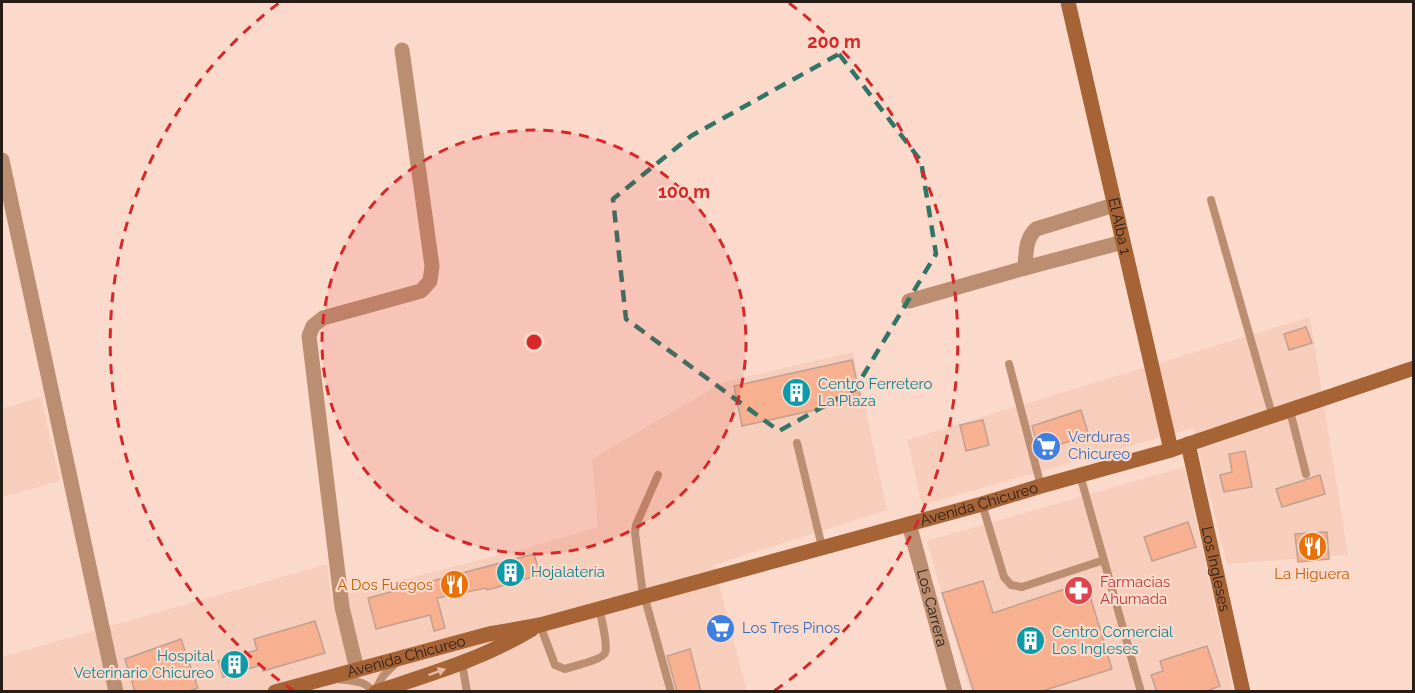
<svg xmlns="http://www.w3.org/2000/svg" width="1415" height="693" viewBox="0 0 1415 693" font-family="Raleway,sans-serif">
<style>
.built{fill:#f7cebb}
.building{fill:#f7b090;stroke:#c0a092;stroke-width:1.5}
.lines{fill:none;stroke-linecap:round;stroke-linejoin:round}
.lane{stroke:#bc8e71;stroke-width:8}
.street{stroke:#bc8e71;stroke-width:15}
.secondary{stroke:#a66335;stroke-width:15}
.oneway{fill:#e6bca6}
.marked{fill:none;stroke:#327567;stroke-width:4.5;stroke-dasharray:12 8;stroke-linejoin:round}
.ring{fill:none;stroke:#d62828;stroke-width:3;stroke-dasharray:10 8}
.labels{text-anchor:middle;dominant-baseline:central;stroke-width:4.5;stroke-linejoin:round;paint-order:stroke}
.street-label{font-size:15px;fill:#271c16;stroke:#fcdacb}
.culture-label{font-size:15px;fill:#0d838f;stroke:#fcdacb;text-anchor:start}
.shop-label{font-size:15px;fill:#366cbe;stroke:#fcdacb;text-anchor:start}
.food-label{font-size:15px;fill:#c56008;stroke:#fcdacb}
.health-label{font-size:15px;fill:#be3a42;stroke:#fcdacb;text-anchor:start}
.centre{fill:#d62828;stroke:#fcdacb;stroke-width:3}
.ring-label{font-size:18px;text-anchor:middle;font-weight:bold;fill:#d62828;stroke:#fcdacb;stroke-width:4.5;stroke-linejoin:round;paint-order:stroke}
</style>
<rect width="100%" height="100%" fill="#fcdacb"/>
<g class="built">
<path d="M1310 317 1348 555 1227 564 1193 428 922 505 907 440Z"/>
<path d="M853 352 887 510 714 565 747 691 2 692V657L327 564 331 598 534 546 598 527 592 459 724 382Z"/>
<path d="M41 397 60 481 2 497V409Z"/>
<path d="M1184 467 1233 691H970L927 541Z"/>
</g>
<g class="building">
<path d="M1306 327 1312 343 1289 350 1284 334Z"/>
<path d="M852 360 861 400 742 426 734 386Z"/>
<path d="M1081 410 1090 439 1075 443 1074 440 1039 451 1032 426Z"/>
<path d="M983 420 989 445 966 451 960 425Z"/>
<path d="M1245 451 1252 487 1224 492 1220 475 1232 472 1229 454Z"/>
<path d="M1320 475 1325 494 1282 507 1276 489Z"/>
<path d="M1188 522 1196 547 1152 561 1144 537Z"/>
<path d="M1327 532 1329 559 1298 562 1295 534Z"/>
<path d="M534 554 540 575 487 590 486 588 437 598 445 628 434 631 430 615 376 629 368 598Z"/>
<path d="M983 581 993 613 1086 582 1112 669 1039 692H974L942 593Z"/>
<path d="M315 621 325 653 263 671 261 665 223 677 218 661 257 650 254 639Z"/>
<path d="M181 639 198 688 186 692H135L125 659Z"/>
<path d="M1207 646 1220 686 1204 692H1157L1151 675 1163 671 1160 661Z"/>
<path d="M690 649 701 692H677L667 656Z"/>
</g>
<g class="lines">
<g class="lane">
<path d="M1211 200 1270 407 1274 416"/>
<path d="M1009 364 1041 486"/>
<path d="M1290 411 1306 474"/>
<path d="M797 443 822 547"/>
<path d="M658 475 636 525 635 533 642 588 671 692"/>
<path d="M1080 475 1141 692"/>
<path d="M982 504 1004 577 1011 585 1022 587 1104 560"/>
<path d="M540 625 555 665 565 669C573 666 602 660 605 653 608 646 601 616 599 608"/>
<path d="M462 663 467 692"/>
<path d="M338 679C351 681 366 680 373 692"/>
<path d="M374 692 383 676 397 662"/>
</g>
<g class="street">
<path d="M2 160 116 692"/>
<path d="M1025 268C1026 254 1025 239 1036 229L1114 205"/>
<path d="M909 301 1025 268 1123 242"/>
<path id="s1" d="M909 524 955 692"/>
<path d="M357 670 342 607 309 336 313 326 323 318 421 291 430 281 432 266 402 50"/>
</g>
<g class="secondary">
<path id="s2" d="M1068 2 1171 450"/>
<path id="s3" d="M1188 444 1243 692"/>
<path id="s4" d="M275 692 489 634 540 625 982 504 1041 486 1171 450 1414 368"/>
<path d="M376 692C430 674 483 659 532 629"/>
</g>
</g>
<defs><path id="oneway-solid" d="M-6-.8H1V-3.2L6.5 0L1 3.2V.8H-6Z" transform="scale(1.5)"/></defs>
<use class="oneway" href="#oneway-solid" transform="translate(437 672) rotate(-20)"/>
<path class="marked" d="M839 54 921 161 936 254 855 389 779 431 626 319 613 199 691 136Z"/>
<circle cx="534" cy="342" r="212" fill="#d62828" fill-opacity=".12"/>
<g class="ring">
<circle cx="534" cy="342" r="212"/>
<path d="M294 691A424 424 0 0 1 279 3M789 3A424 424 0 0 1 774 691"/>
</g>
<defs>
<symbol id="building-disc" viewBox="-11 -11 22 22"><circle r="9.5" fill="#0f9aa8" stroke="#fcdacb"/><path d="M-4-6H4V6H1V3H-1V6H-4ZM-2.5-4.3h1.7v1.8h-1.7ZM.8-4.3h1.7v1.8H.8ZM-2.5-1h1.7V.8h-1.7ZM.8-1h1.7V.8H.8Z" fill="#fff"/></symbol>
<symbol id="supermarket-disc" viewBox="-11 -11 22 22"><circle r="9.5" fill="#3f7fe0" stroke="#fcdacb"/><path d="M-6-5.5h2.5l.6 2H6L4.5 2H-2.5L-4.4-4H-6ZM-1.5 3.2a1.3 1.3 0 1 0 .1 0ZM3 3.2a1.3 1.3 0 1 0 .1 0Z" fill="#fff"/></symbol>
<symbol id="restaurant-disc" viewBox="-11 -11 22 22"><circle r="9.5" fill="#e8710a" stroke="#fcdacb"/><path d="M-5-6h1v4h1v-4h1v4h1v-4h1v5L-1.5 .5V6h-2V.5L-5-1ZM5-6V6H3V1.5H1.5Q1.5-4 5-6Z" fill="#fff"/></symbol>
<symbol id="pharmacy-disc" viewBox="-11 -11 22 22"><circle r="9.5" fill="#e0444e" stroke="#fcdacb"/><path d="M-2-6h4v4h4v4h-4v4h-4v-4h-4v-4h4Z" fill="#fff"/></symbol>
</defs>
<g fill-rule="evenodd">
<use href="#building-disc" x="780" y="376" width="33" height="33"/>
<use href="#supermarket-disc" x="1030" y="430" width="33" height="33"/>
<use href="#restaurant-disc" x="1296" y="530" width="33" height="33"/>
<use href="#building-disc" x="494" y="556" width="33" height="33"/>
<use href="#restaurant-disc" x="438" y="568" width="33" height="33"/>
<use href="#pharmacy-disc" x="1062" y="574" width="33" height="33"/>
<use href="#supermarket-disc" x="704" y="612" width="33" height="33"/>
<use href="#building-disc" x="1014" y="624" width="33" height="33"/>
<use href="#building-disc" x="218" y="648" width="33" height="33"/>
</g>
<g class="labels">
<g class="street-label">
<text stroke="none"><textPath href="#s2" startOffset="230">El Alba 1</textPath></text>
<text stroke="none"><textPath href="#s4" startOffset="729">Avenida Chicureo</textPath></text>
<text stroke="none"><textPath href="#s3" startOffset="128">Los Ingleses</textPath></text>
<text stroke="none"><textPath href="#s1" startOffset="87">Los Carrera</textPath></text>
<text stroke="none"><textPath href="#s4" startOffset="136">Avenida Chicureo</textPath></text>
</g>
<g class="culture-label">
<text x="818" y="384">Centro Ferretero<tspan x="818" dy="17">La Plaza</tspan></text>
<text x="531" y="572">Hojalatería</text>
<text x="1052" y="632">Centro Comercial<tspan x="1052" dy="17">Los Ingleses</tspan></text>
<text x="214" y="656" text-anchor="end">Hospital<tspan x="214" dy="17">Veterinario Chicureo</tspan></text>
</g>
<g class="shop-label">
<text x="1068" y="437">Verduras<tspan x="1068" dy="17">Chicureo</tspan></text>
<text x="742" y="628">Los Tres Pinos</text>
</g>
<g class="food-label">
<text x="1312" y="574">La Higuera</text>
<text x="433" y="585" text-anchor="end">A Dos Fuegos</text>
</g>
<g class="health-label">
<text x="1100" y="582">Farmacias<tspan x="1100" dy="17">Ahumada</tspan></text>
</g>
</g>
<circle cx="534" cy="342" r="9" class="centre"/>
<g class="ring-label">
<text x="834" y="48">200 m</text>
<text x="684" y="198">100 m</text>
</g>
<rect width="1415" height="693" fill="none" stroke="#271c16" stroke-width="6"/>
</svg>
